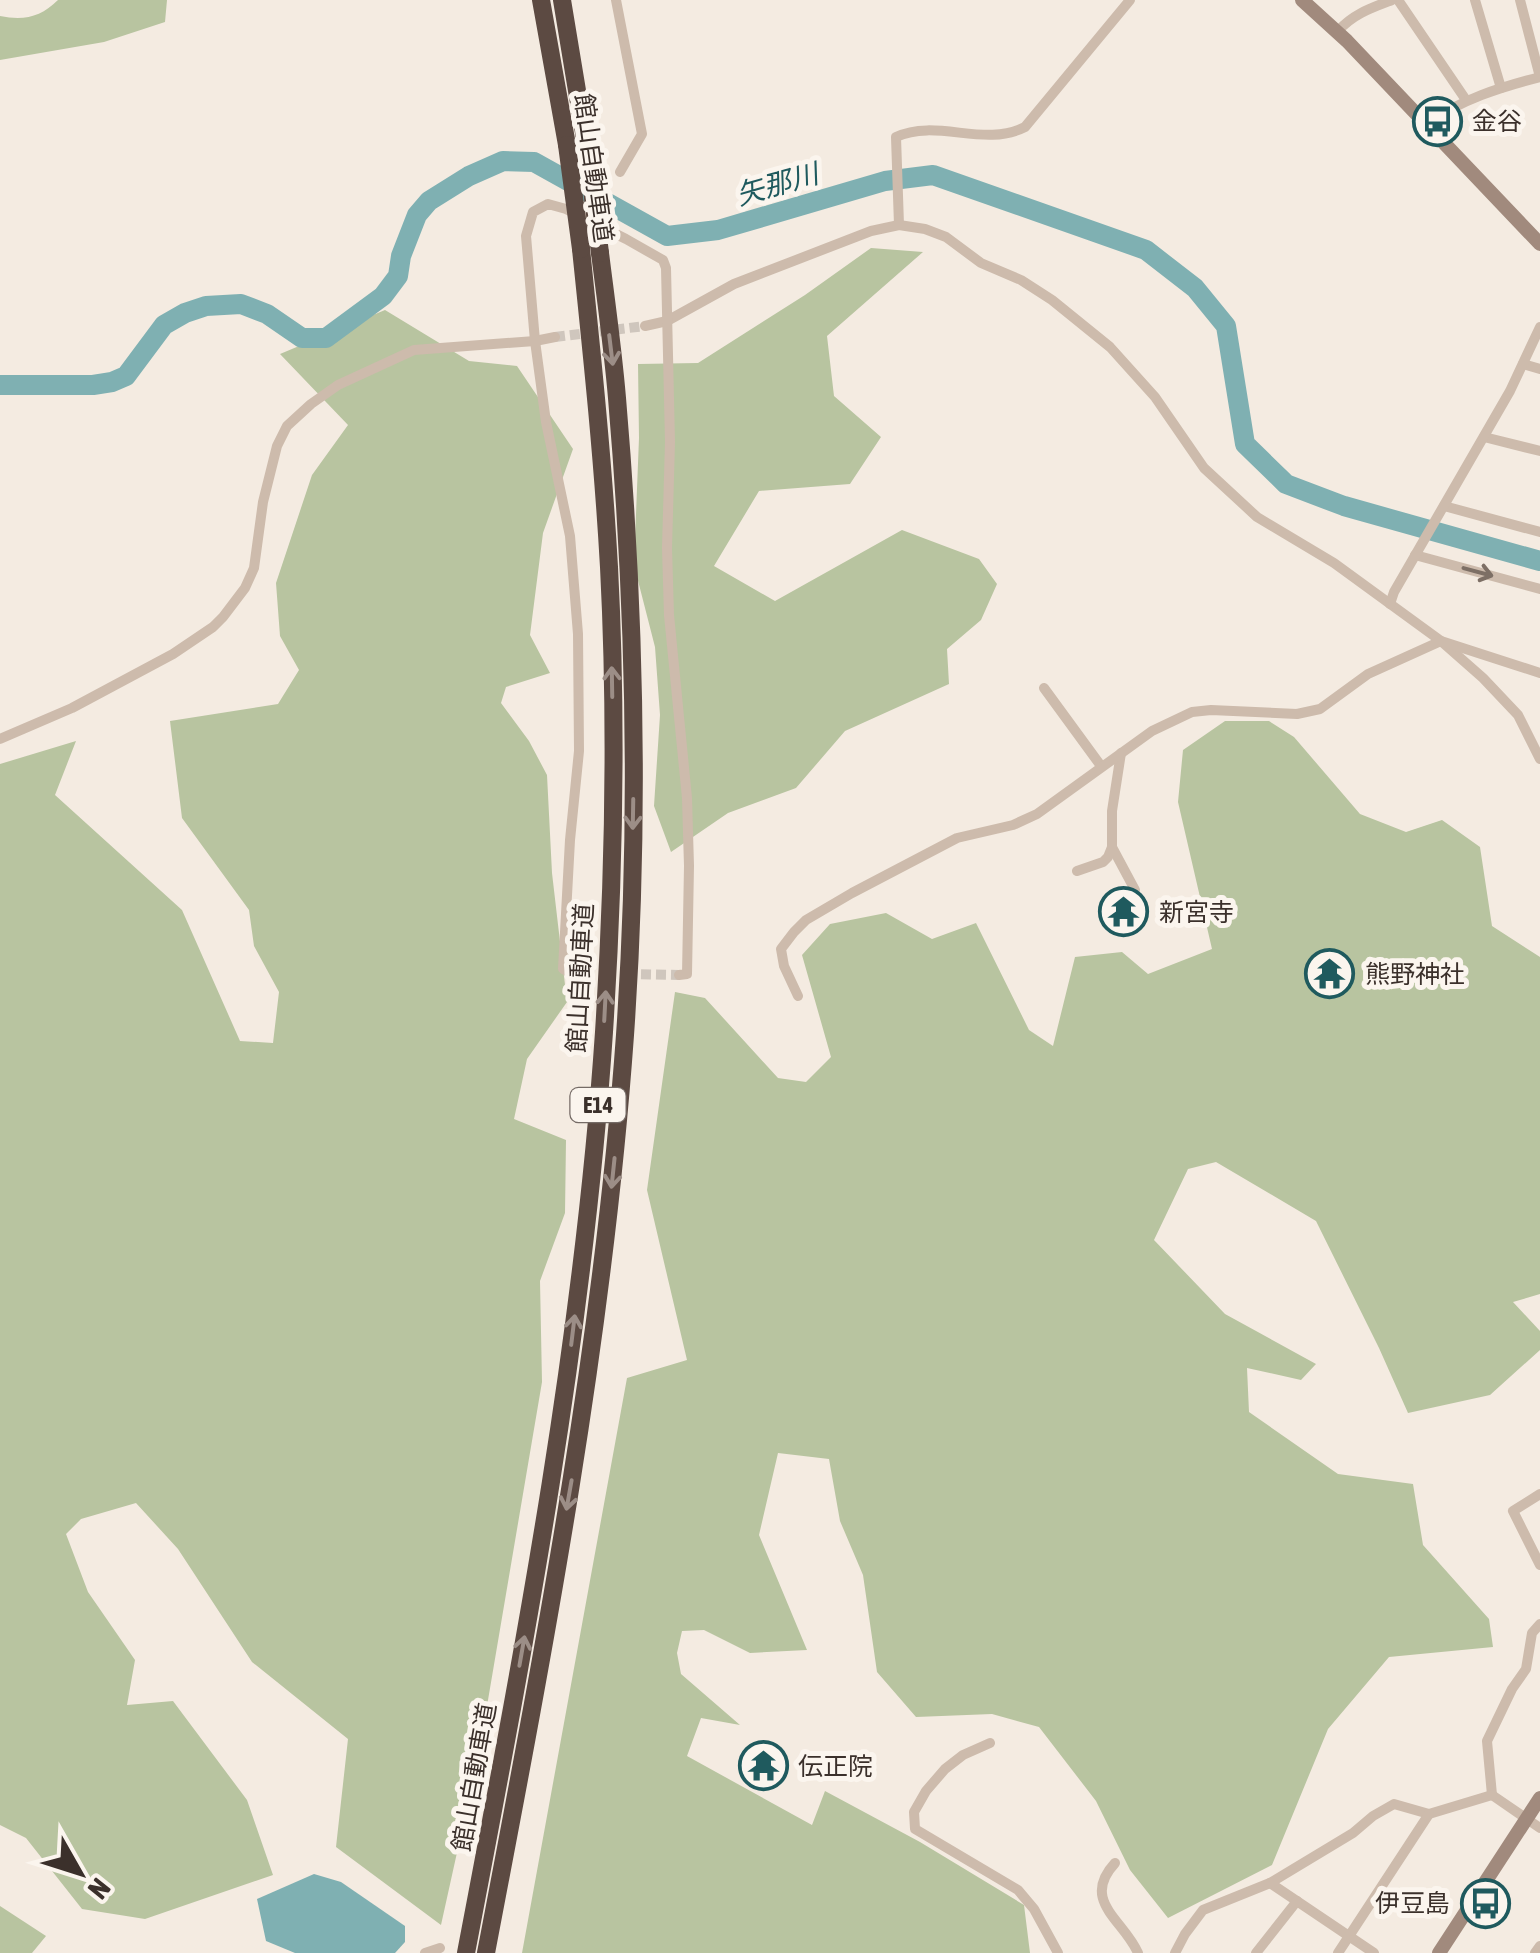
<svg xmlns="http://www.w3.org/2000/svg" width="1540" height="1953" viewBox="0 0 1540 1953" font-family="'Asap Condensed','Noto Sans JP',sans-serif">
<style>
.green{fill:#b8c4a0}
.water{fill:#7fb0b2}
.lines{fill:none;stroke-linecap:round;stroke-linejoin:round}
.river{stroke:#7fb0b2;stroke-width:20}
.street-tunnel{stroke:#cfc6bd;stroke-width:10;stroke-dasharray:10 5;stroke-linecap:butt}
.street{stroke:#cdbbac;stroke-width:10}
.secondary{stroke:#a18a7d;stroke-width:14}
.highway{stroke:#5c4a42;stroke-width:18}
.highway-bridge{stroke:#5c4a42;stroke-width:18}
.oneway{stroke:#9c8e87}
.oneway2{stroke:#7d6f65}
.labels{text-anchor:middle;dominant-baseline:central;stroke-width:10;stroke-linejoin:round;paint-order:stroke}
.shield{fill:#fbf5ee;stroke:#756b66;stroke-width:2.5}
.shield-label{font-size:22px;font-weight:bold;fill:#3b302b}
.poi-label{font-size:25px;fill:#3b302b;stroke:#fbf5ee;text-anchor:start}
.street-label{font-size:25px;fill:#3b302b;stroke:#fbf5ee}
.water-label{font-size:28px;font-style:italic;fill:#1f5a5e;stroke:#fbf5ee}
</style>
<rect width="100%" height="100%" fill="#f4ebe1"/>
<g class="green">
<path d="M58 0H167L165 22 104 42 0 60V16C24 21 41 17 58 0Z"/>
<path d="M871 248 923 252 827 336 834 396 881 437 850 484 759 491 714 566 775 601 902 530 979 559 997 584 981 620 947 649 949 684 845 731 796 788 728 813 671 852 654 806 660 715 655 647 634 565 639 438 638 364 698 363 805 295Z"/>
<path d="M385 310 469 361 517 366 573 449 543 533 530 635 550 673 506 687 501 703 529 741 547 775 552 873 567 1002 527 1059 514 1119 566 1140 565 1213 540 1281 542 1382 479 1753 441 1925 336 1847 348 1739 252 1662 178 1549 136 1503 81 1519 66 1534 88 1592 135 1660 127 1705 173 1701 247 1800 273 1875 145 1919 82 1909 26 1838 0 1825V764L76 741 55 795 182 910 240 1041 273 1043 279 992 254 946 249 910 182 818 170 721 278 704 299 670 280 636 276 583 312 475 348 425 280 354Z"/>
<path d="M1225 721H1269L1294 737 1360 814 1406 832 1442 820 1480 847 1492 926 1540 957V1294L1513 1302 1540 1331V1350L1490 1395 1408 1413 1379 1348 1316 1221 1216 1162 1188 1169 1154 1240 1225 1314 1316 1364 1301 1380 1247 1368 1249 1412 1338 1474 1413 1484 1423 1545 1489 1619 1493 1647 1389 1657 1328 1729 1272 1865 1168 1918 1130 1870 1096 1801 1039 1727 992 1714 916 1717 877 1672 863 1575 840 1521 829 1459 778 1453 759 1535 807 1650 750 1653 704 1630 682 1631 677 1653 681 1674 740 1725 701 1718 687 1756 812 1825 825 1791 920 1842 1024 1905 1030 1953H522L627 1378 687 1360 647 1190 675 992 705 998 778 1078 806 1082 831 1057 802 955 830 924 886 913 932 939 976 923 1029 1030 1053 1046 1075 957 1122 952 1148 974 1212 949 1178 802 1183 750Z"/>
<path d="M0 1906 46 1936 32 1953H0Z"/>
</g>
<path class="water" d="M314 1874 341 1882 405 1926V1942L395 1953H295L266 1941 257 1899Z"/>
<g class="lines">
<path class="river" d="M0 385H93L112 382 126 376 164 325 185 313 206 306 241 304 267 314 302 338H326L383 296 398 276 401 256 417 215 429 201 469 176 503 161 534 162 667 236 718 230 885 181 933 175 1146 250 1195 288 1226 326 1245 444 1286 484 1344 506 1540 561"/>
<g class="street-tunnel">
<path d="M555 337 645 326"/>
<path d="M570 973 609 974"/>
<path d="M626 974 679 975"/>
</g>
<g class="street">
<path d="M616 0 642 134 620 172"/>
<path d="M1398 0 1466 100"/>
<path d="M1475 0 1501 88"/>
<path d="M1520 0 1540 77"/>
<path d="M1338 31C1353 14 1371 8 1392 0"/>
<path d="M1427 123C1464 99 1497 88 1540 77"/>
<path d="M899 225 896 137C937 118 984 148 1025 127L1130 0"/>
<path d="M645 326 667 321 734 284 871 231 899 225 925 229 946 237 981 263 1021 280 1052 300 1110 347 1155 397 1204 468 1257 517 1334 563 1441 641 1483 678 1518 715 1540 759"/>
<path d="M1523 364 1540 369"/>
<path d="M1484 437 1540 451"/>
<path d="M1444 506 1540 532"/>
<path d="M1415 555 1540 589"/>
<path d="M1390 604 1394 592 1510 391 1540 327"/>
<path d="M1044 688 1101 766"/>
<path d="M0 739 72 708 173 654 213 627 223 617 245 588 254 568 263 502 277 446 287 426 311 404 338 385 414 350 535 341 555 337"/>
<path d="M1112 847 1135 890"/>
<path d="M1077 871 1103 862 1108 857 1112 847V811L1121 753"/>
<path d="M570 973 563 969 570 840 579 751 578 634 570 536 546 422 535 341 526 236 533 212 548 204 566 209 626 239 663 260 666 268 670 442 667 548 669 615 687 798 689 866 687 974 679 975"/>
<path d="M798 996 784 966 781 949 794 932 806 920 852 893 957 838 1013 825 1037 814 1152 731 1192 712 1211 710 1297 714 1320 709 1368 674 1441 641 1540 673"/>
<path d="M1540 1494 1513 1511 1540 1565"/>
<path d="M990 1743 963 1755 945 1769 926 1791 914 1812 915 1829 1018 1890 1034 1909 1058 1953"/>
<path d="M1492 1795 1487 1741 1512 1689 1526 1669 1532 1633 1540 1624"/>
<path d="M1492 1795 1540 1828"/>
<path d="M1115 1863C1080 1901 1124 1920 1138 1953"/>
<path d="M1270 1883 1374 1953"/>
<path d="M425 1953 440 1948"/>
<path d="M1175 1953 1185 1934 1203 1910 1270 1883 1353 1833 1373 1816 1394 1804 1429 1814 1492 1795"/>
<path d="M1256 1953 1297 1901"/>
<path d="M1338 1953 1429 1814"/>
<path d="M1535 1953 1540 1946"/>
</g>
<g class="secondary">
<path d="M1302 0 1347 41 1540 244"/>
<path d="M1439 1953 1540 1798"/>
</g>
<g class="highway">
<path d="M541 0 567 145"/>
<path d="M562 0 587 151"/>
<path d="M466 1953C524 1648 583 1343 604 1032 614 878 617 721 609 567 603 460 592 355 581 249"/>
<path d="M486 1953C544 1649 603 1344 625 1035 640 823 635 609 617 398 613 350 606 301 600 253"/>
</g>
<g class="highway-bridge">
<path d="M567 145 581 249"/>
<path d="M587 151 600 253"/>
</g>
</g>
<defs><path id="oneway-shaft" d="M-6 0H5M1.5-3L5.5 0L1.5 3" fill="none" stroke-width="1.6" stroke-linecap="round" stroke-linejoin="round" transform="scale(2.5)"/></defs>
<g class="oneway">
<use href="#oneway-shaft" transform="translate(611 350) rotate(83)"/>
<use href="#oneway-shaft" transform="translate(612 682) rotate(-91)"/>
<use href="#oneway-shaft" transform="translate(633 814) rotate(91)"/>
<use href="#oneway-shaft" transform="translate(605 1006) rotate(-87)"/>
<use href="#oneway-shaft" transform="translate(613 1173) rotate(96)"/>
<use href="#oneway-shaft" transform="translate(573 1330) rotate(-83)"/>
<use href="#oneway-shaft" transform="translate(569 1495) rotate(100)"/>
<use href="#oneway-shaft" transform="translate(522 1651) rotate(-80)"/>
</g>
<use class="oneway2" href="#oneway-shaft" transform="translate(1478 572) rotate(15)"/>
<defs>
<symbol id="bus-ring" viewBox="-11 -11 22 22"><circle r="9.5" fill="#fbf5ee" stroke="#1f5a5e" stroke-width="1.5"/><path d="M-5-6H5V4H4V6H2V4H-2V6H-4V4H-5ZM-3.5-4V0h7V-4ZM-3.5 1.2v1.5H-2V1.2ZM2 1.2v1.5H3.5V1.2Z" fill="#1f5a5e"/></symbol>
<symbol id="temple-ring" viewBox="-11 -11 22 22"><circle r="9.5" fill="#fbf5ee" stroke="#1f5a5e" stroke-width="1.5"/><path d="M0-6L5-2H3V0L6.5 2.5H4V6H1.5V3h-3V6H-4V2.5H-6.5L-3 0V-2H-5Z" fill="#1f5a5e"/></symbol>
</defs>
<g fill-rule="evenodd">
<use href="#bus-ring" x="1410" y="94" width="55" height="55"/>
<use href="#temple-ring" x="1096" y="884" width="55" height="55"/>
<use href="#temple-ring" x="1302" y="946" width="55" height="55"/>
<use href="#temple-ring" x="736" y="1738" width="55" height="55"/>
<use href="#bus-ring" x="1458" y="1876" width="55" height="55"/>
</g>
<g class="labels">
<rect class="shield" x="570.5" y="1088" width="55" height="34" rx="8"/>
<g class="shield-label">
<text x="598" y="1105">E14</text>
</g>
<g class="poi-label">
<text x="1472" y="121">金谷</text>
<text x="1159" y="912">新宮寺</text>
<text x="1365" y="974">熊野神社</text>
<text x="798" y="1766">伝正院</text>
<text x="1450" y="1903" text-anchor="end">伊豆島</text>
</g>
<g class="street-label">
<text transform="translate(594 168) rotate(82)">館山自動車道</text>
<text transform="translate(580 978) rotate(-87)">館山自動車道</text>
<text transform="translate(474 1777) rotate(-80)">館山自動車道</text>
</g>
<g class="water-label">
<text transform="translate(777 184) rotate(-16)">矢那川</text>
</g>
</g>
<g transform="translate(80 1873) rotate(129)" stroke="#fbf5ee" stroke-width="8" paint-order="stroke">
<path d="M0-8L18 38L0 25L-18 38Z" fill="#3b302b"/>
<text y="-15" font-size="28" font-weight="bold" text-anchor="middle" fill="#3b302b">N</text>
</g>
</svg>
